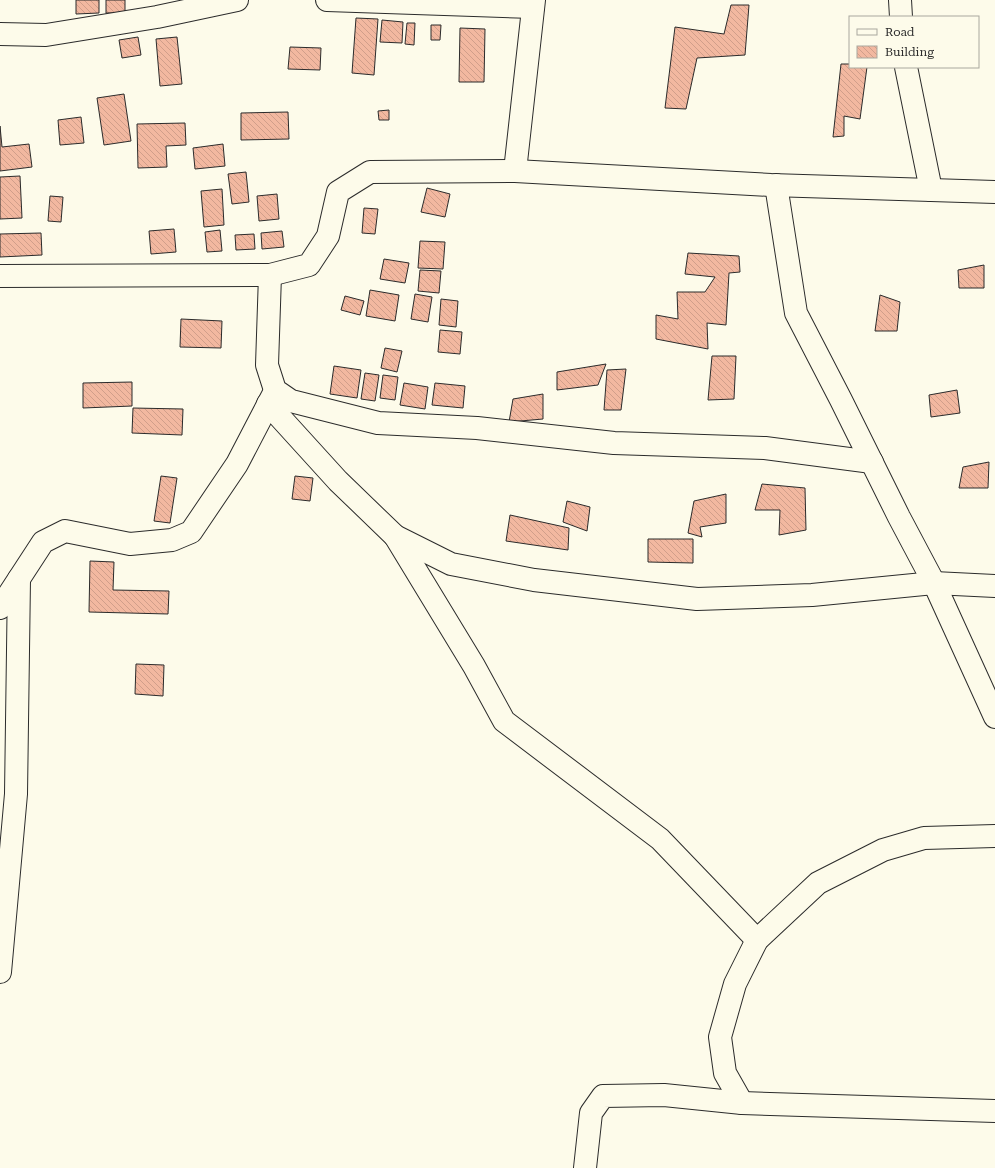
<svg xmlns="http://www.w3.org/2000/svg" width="995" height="1168" viewBox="0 0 995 1168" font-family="'Roboto Serif',serif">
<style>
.building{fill:url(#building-back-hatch);stroke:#2b2b2b}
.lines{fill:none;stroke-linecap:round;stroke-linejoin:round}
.minor-casing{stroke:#2b2b2b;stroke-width:24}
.minor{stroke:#fdfbea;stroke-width:22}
</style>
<defs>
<pattern id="building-back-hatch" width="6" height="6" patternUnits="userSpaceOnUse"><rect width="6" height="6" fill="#f2b8a0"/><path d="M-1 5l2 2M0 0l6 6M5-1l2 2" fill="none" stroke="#d09e8a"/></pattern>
</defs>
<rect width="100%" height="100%" fill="#fdfbea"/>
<g class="building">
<path d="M76 0H99V13L76 14Z"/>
<rect x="106" y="0" width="19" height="13"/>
<path d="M731 5H749L745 55 697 58 686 109 665 108 675 27 724 34Z"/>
<path d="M356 18 378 19 374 75 352 73Z"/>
<path d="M382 20 403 22 402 43 380 42Z"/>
<path d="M407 23H415L414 45 405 44Z"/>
<path d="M431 25H441L440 40H431Z"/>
<path d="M460 28 485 29 484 82H459Z"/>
<path d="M138 37 141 55 122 58 119 40Z"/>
<path d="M177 37 182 84 160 86 156 39Z"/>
<path d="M290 47 321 48 320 70 288 69Z"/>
<path d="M841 64H850V67H867L860 119 844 116V136L833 137Z"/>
<path d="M124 94 131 141 104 145 97 98Z"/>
<path d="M389 110V120H379L378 111Z"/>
<path d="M288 112 289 139 241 140V113Z"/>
<path d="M81 117 84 143 60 145 58 120Z"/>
<path d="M185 123 186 145 166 146 167 167 138 168 137 124Z"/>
<path d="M0 126 2 147 29 144 32 167 0 171Z"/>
<path d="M223 144 225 166 195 169 193 148Z"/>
<path d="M246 172 249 202 232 204 228 174Z"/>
<path d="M20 176 22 218 0 219V177Z"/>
<path d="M427 188 450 194 445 217 421 212Z"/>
<path d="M222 189 224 225 204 227 201 191Z"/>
<path d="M277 194 279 219 259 221 257 196Z"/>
<path d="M50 196 63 197 61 222 48 221Z"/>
<path d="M364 208 378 209 375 234 362 233Z"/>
<path d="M174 229 176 252 151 254 149 231Z"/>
<path d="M220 230 222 251 207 252 205 232Z"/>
<path d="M282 231 284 247 262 249 261 233Z"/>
<path d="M41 233 42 255 0 257V234Z"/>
<path d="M254 234 255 249 236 250 235 235Z"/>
<path d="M420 241 445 242 443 269 418 268Z"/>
<path d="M688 253 739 256 740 272 729 273 726 325 707 323 708 349 656 339V315L678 319 677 292H705L715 277 685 274Z"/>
<path d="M384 259 409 263 405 283 380 279Z"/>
<path d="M984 265V288H959L958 270Z"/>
<path d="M420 270 441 271 439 293 418 291Z"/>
<path d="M370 290 399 295 395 321 366 316Z"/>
<path d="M415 294 432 297 428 322 411 319Z"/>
<path d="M880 295 900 302 897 331H875Z"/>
<path d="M345 296 364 301 360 315 341 310Z"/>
<path d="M441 299 458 301 456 327 439 325Z"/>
<path d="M181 319 222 321 221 348 180 347Z"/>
<path d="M440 330 462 332 460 354 438 352Z"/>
<path d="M385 348 402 351 397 372 381 368Z"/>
<path d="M712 356H736L734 399 708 400Z"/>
<path d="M606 364 598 385 557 390V372Z"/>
<path d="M334 366 361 370 357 398 330 394Z"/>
<path d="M626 369 621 410H604L607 370Z"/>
<path d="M365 373 379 375 375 401 361 399Z"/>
<path d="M383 375 398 377 395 400 380 398Z"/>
<path d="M132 382V406L83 408V383Z"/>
<path d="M404 383 428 387 425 409 400 405Z"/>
<path d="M435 383 465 386 463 408 432 405Z"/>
<path d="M957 390 960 413 931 417 929 395Z"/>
<path d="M543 394V419L509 422 513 399Z"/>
<path d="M133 408 183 409 182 435 132 433Z"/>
<path d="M989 462 988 488H959L963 467Z"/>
<path d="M161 476 177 478 170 523 154 521Z"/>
<path d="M295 476 313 478 310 501 292 499Z"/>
<path d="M762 484 805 488 806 530 779 535 780 510H755Z"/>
<path d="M726 494V523L700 527 702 537 688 533 694 501Z"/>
<path d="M567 501 590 507 587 531 563 522Z"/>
<path d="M510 515 569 528 568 550 506 541Z"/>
<path d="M648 539H693V563L648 562Z"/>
<path d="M90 561 114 562 113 590 169 591 168 614 89 612Z"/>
<path d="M136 664 164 665 163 696 135 694Z"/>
</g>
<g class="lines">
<defs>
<g id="minor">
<path d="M327 0 533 7"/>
<path d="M900 0 901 17"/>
<path d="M0 34 46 35 157 17 237 0"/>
<path d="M906 67 931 190"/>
<path d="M515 171 534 0"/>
<path d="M776 185 796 313 841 400 899 517 934 583 995 717"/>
<path d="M270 275 267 365 275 390 291 401 378 423 477 428 614 443 765 448 872 462"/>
<path d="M0 276 270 275 309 265 328 236 338 192 370 172 515 171 771 185 995 192"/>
<path d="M268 404 338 481 395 536 451 564 534 580 697 599 812 595 934 583 995 586"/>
<path d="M395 536 474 666 504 721 660 839 757 940"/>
<path d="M0 608 43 542 65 531 130 544 172 540 191 532 237 464 275 391"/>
<path d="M0 972 16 794 19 579"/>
<path d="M742 1103 725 1073 720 1037 735 984 757 940 818 883 883 850 924 838 995 836"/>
<path d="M585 1168 591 1113 603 1096 664 1095 742 1103 995 1111"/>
</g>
</defs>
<use href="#minor" class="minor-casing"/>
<use href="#minor" class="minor"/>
</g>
<rect x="849" y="16" width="130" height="52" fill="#fdfbea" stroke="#a9a89e"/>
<rect x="857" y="29" width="20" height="6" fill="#fdfbea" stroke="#a9a89e"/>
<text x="885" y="36" font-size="12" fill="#2b2b2b">Road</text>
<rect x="857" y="46" width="20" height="12" fill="url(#building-back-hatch)" stroke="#a9a89e"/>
<text x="885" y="56" font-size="12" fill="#2b2b2b">Building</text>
</svg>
